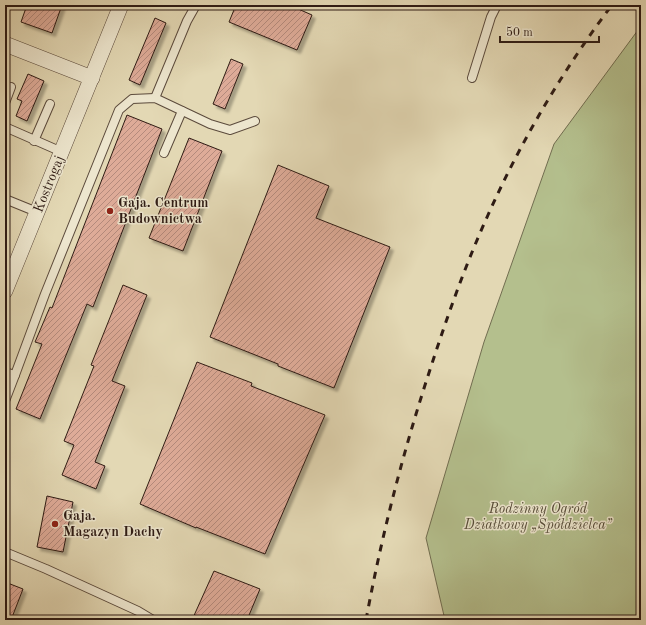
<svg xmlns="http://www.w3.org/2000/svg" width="646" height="625" viewBox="0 0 646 625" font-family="'Old Standard TT',serif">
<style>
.garden{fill:#b4bf8d;stroke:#716d50}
.building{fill:url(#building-hatch);stroke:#2e1b14;filter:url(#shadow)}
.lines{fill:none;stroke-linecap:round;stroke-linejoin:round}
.lane-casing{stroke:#5b4a3c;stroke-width:10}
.street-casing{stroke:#5b4a3c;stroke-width:16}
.lane{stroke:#ede6ce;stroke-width:8}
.street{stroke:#ede6ce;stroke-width:15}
.rail{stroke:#2e1b14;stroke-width:3;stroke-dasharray:7 7;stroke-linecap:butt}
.poi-dot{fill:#8f2418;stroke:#ede6ce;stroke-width:1.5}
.labels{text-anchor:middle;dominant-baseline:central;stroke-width:3;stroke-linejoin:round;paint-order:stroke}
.street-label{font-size:14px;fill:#2e1b14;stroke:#ede6ce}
.poi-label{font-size:14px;font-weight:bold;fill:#2e1b14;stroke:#ede6ce;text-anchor:start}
.park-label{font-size:14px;font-style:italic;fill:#564c38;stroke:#ede6ce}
</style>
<defs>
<pattern id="building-hatch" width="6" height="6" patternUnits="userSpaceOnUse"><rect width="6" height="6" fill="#deab98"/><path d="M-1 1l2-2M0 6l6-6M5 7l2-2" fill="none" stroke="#b48a7b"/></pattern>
<filter id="shadow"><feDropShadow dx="3.5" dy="3.5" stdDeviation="1" flood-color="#0004"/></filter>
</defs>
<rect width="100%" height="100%" fill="#e3d8b4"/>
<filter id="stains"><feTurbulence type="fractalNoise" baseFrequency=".005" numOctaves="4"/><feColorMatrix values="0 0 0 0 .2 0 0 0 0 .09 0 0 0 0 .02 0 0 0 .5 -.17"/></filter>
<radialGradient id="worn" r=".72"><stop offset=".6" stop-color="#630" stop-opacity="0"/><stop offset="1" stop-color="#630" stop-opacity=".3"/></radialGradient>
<path class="garden" d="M641 26V620H445L426 538 484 342 554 144Z"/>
<g class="building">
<path d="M27 5H62L52 33 21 22Z"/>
<path d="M236 5H289L312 15 297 50 229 22Z"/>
<path d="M155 18 166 23 140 85 129 80Z"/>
<path d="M231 59 243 64 225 109 213 104Z"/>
<path d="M28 74 44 81 27 121 16 116 22 101 17 99Z"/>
<path d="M127 115 162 129 93 307 87 304 40 419 16 409 42 344 35 342 50 307 52 308Z"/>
<path d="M189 138 222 151 183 251 149 238Z"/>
<path d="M278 165 329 186 316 218 390 247 334 388 278 366V364L210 337Z"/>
<path d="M123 285 147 295 112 381 125 386 95 462 105 466 96 489 62 475 74 445 64 441 94 366 91 365Z"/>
<path d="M197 362 252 383 251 386 325 415 265 554 196 527V528L140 504Z"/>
<path d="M47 496 73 502 63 552 37 547Z"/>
<path d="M214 571 260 589 247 620H192Z"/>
<path d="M5 582 23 589 11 620H5Z"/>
</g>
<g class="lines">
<defs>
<g id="lane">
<path d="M472 78 491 17 497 5"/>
<path d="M155 98 187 21 196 5"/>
<path d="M5 103 11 87"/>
<path d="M5 127 62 152"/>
<path d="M34 141 50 104"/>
<path d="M164 153 182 111"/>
<path d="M5 199 37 212"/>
<path d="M5 372 15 375"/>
<path d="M5 401 15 375 45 294 119 110 132 99 155 98 210 124 230 130 255 121"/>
<path d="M5 552 46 569 138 611 153 620"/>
</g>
<g id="street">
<path d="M5 44 92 78"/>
<path d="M5 291 121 5"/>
</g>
</defs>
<use href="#lane" class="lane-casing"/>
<use href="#street" class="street-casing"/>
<use href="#lane" class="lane"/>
<use href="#street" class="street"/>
<path class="rail" d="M366 620C381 539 401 460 426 382 444 326 463 270 488 215 521 141 563 70 612 5"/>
</g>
<g class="poi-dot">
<circle cx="110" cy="211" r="4"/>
<circle cx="55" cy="524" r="4"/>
</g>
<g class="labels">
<g class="street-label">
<text transform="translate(49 184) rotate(-68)">Kostrogaj</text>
</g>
<g class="poi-label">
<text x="118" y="203">Gaja. Centrum<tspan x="118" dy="16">Budownictwa</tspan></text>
<text x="63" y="516">Gaja.<tspan x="63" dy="16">Magazyn Dachy</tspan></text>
</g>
<g class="park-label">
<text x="538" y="509">Rodzinny Ogród<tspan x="538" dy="16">Działkowy „Spółdzielca”</tspan></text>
</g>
</g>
<rect width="646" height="625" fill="none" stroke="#e3d8b4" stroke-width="20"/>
<rect x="6" y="6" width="634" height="613" fill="none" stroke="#2e1b14" stroke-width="2"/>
<rect x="10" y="10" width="626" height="605" fill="none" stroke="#2e1b14"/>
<path d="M500 36v6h99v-6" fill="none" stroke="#2e1b14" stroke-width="2"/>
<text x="506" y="36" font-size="12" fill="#2e1b14" stroke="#ede6ce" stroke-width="3" paint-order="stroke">50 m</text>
<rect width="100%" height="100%" filter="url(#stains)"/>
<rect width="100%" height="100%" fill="url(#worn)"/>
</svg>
